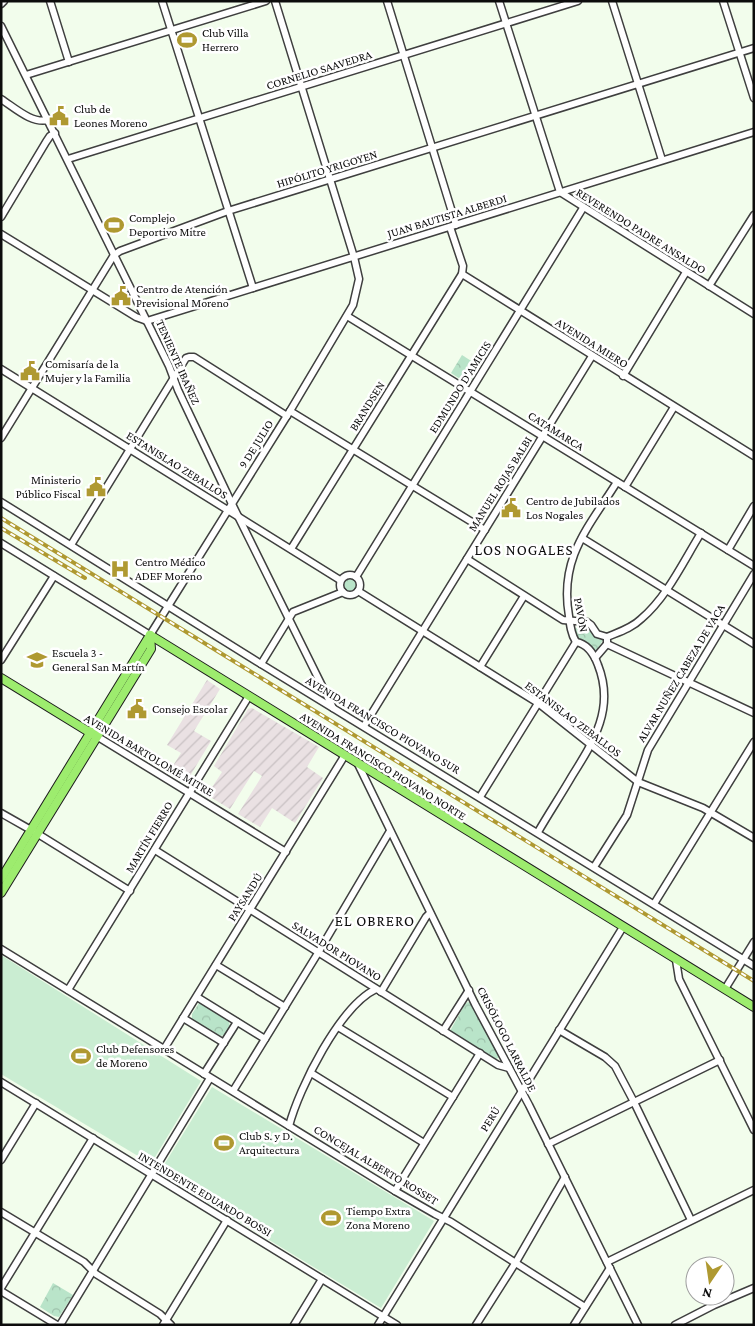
<svg xmlns="http://www.w3.org/2000/svg" width="755" height="1326" viewBox="0 0 755 1326" font-family="'Crimson Pro',serif">
<style>
.industrial{fill:url(#industrial-furrows)}
.park{fill:url(#park-crowns)}
.pitch{fill:#caedd2}
.lines{fill:none;stroke-linecap:round;stroke-linejoin:round}
.minor-casing{stroke:#3f3f3f;stroke-width:9}
.major-casing{stroke:#1d1d1d;stroke-width:10}
.minor{stroke:#fff;stroke-width:6}
.major{stroke:#9dec6e;stroke-width:8}
.rail-casing{stroke:#af9931;stroke-width:4}
.rail{stroke:#fff;stroke-width:2;stroke-dasharray:5.5;stroke-linecap:butt}
.labels{text-anchor:middle;dominant-baseline:central;stroke-width:5;stroke-linejoin:round;paint-order:stroke}
.poi-label{font-size:12px;fill:#0c0c0c;stroke:#fff;text-anchor:start}
.street-label{font-size:12px;fill:#0c0c0c;stroke:#fff}
.quarter-label{font-size:15px;letter-spacing:1px;fill:#0c0c0c;stroke:#fff}
</style>
<defs>
<pattern id="industrial-furrows" width="10" height="10" patternUnits="userSpaceOnUse" patternTransform="scale(1.25)"><rect width="10" height="10" fill="#eae1e3"/><path d="M-1 1l2-2M0 10L10 0M9 11l2-2" fill="none" stroke="#c8c0c2"/></pattern>
<pattern id="park-crowns" width="20" height="18" patternUnits="userSpaceOnUse" patternTransform="scale(1.25)"><rect width="20" height="18" fill="#b9e4c9"/><path d="M2 6a3 3 0 1 1 6 0M12 15a3 3 0 1 1 6 0" fill="none" stroke="#9ec2ab"/></pattern>
</defs>
<rect width="100%" height="100%" fill="#f2fdec"/>
<g class="industrial">
<path d="M207 680 220 689 194 731 211 741 187 781 184 782 169 772 181 753 167 745Z"/>
<path d="M252 708 319 747 307 767 323 778 295 823 272 808 260 827 238 814 262 776 254 771 230 809 207 795 222 772 214 766 248 709Z"/>
</g>
<g class="park">
<path d="M462 355 479 366 468 384 451 373Z"/>
<circle cx="350" cy="585" r="6"/>
<path d="M581 625 587 626 595 637 603 640 595 653 587 642 578 639 575 629Z"/>
<path d="M468 1002 471 1003 499 1057 495 1060 450 1031 465 1004Z"/>
<path d="M199 1003 228 1019 230 1026 225 1035 220 1036 192 1019V1014Z"/>
<path d="M53 1283 73 1295 59 1317 54 1316 40 1307Z"/>
</g>
<g class="pitch">
<path d="M1 955 201 1081 152 1162H148L1 1074Z"/>
<path d="M212 1087 434 1221 381 1308 159 1173Z"/>
</g>
<g class="lines">
<defs>
<g id="minor">
<path d="M50 1 69 62"/>
<path d="M162 1 253 288"/>
<path d="M387 1 456 225"/>
<path d="M499 1 560 192 754 314"/>
<path d="M612 1 662 160"/>
<path d="M723 1 754 98"/>
<path d="M1 4 4 1"/>
<path d="M1 26 169 366 178 390 232 504 333 708"/>
<path d="M26 75 266 1"/>
<path d="M1 99C15 108 32 124 48 120"/>
<path d="M68 159 578 1"/>
<path d="M1 217 46 142 50 136 55 133"/>
<path d="M1 234 136 317 147 321"/>
<path d="M462 274 754 456"/>
<path d="M709 286 754 215"/>
<path d="M347 316 754 566"/>
<path d="M147 321 754 132"/>
<path d="M1 369 340 580"/>
<path d="M623 376 686 272"/>
<path d="M290 411 485 530"/>
<path d="M1 438 114 255 120 251 228 211 754 48"/>
<path d="M625 487 674 407"/>
<path d="M1 502 261 664 754 966"/>
<path d="M582 538 754 644"/>
<path d="M1 543 150 635 290 411 353 305 359 279 354 257 275 1"/>
<path d="M71 545 186 358 189 357H194L287 416"/>
<path d="M291 549 462 274 463 266 450 227"/>
<path d="M728 550 754 506"/>
<path d="M467 559 563 620 587 622 591 625 597 634 607 637"/>
<circle cx="350" cy="585" r="10"/>
<path d="M356 577 583 208"/>
<path d="M358 591 538 703 638 782 703 808 754 838"/>
<path d="M576 642C571 634 570 625 569 616 559 558 588 528 617 482"/>
<path d="M607 644 754 713"/>
<path d="M595 658 607 644V637C619 632 632 628 641 619 667 597 683 562 701 533"/>
<path d="M1 660 54 576"/>
<path d="M261 664 293 612 343 592"/>
<path d="M480 667 524 596"/>
<path d="M364 726 592 356"/>
<path d="M98 737 286 852"/>
<path d="M357 762 475 1004 529 1105 638 1325"/>
<path d="M480 797 576 642"/>
<path d="M1 813 38 834 130 891"/>
<path d="M538 832C549 813 561 795 572 776 594 741 615 708 598 665 594 654 587 644 576 642"/>
<path d="M155 850 498 1065 509 1068"/>
<path d="M594 867 627 815 648 750 754 574"/>
<path d="M654 904 754 742"/>
<path d="M1 949 395 1191 435 1214 451 1222 585 1307"/>
<path d="M676 960 679 979 754 1130"/>
<path d="M216 965 285 1007"/>
<path d="M725 989 754 942"/>
<path d="M68 990 249 696"/>
<path d="M381 992 426 917 430 913"/>
<path d="M197 997 265 1039"/>
<path d="M183 1018 224 1043"/>
<path d="M338 1027 453 1097"/>
<path d="M559 1030 605 1057 615 1066 634 1102 691 1220"/>
<path d="M443 1031 469 990"/>
<path d="M164 1049 345 755"/>
<path d="M311 1073 424 1143"/>
<path d="M204 1074 237 1022"/>
<path d="M1 1082 397 1325"/>
<path d="M233 1091 318 953 390 831"/>
<path d="M289 1126C299 1088 340 1006 376 989"/>
<path d="M548 1144 720 1060"/>
<path d="M1 1160 36 1103"/>
<path d="M395 1191 480 1053"/>
<path d="M1 1212 84 1262 96 1274 160 1314 171 1325"/>
<path d="M607 1262 754 1190"/>
<path d="M1 1288 93 1138"/>
<path d="M1 1291 57 1325"/>
<path d="M60 1325 210 1078"/>
<path d="M163 1325 227 1220"/>
<path d="M294 1325 322 1279"/>
<path d="M378 1325 623 927"/>
<path d="M476 1325 516 1262 565 1177"/>
<path d="M574 1325 610 1268"/>
<path d="M675 1325 714 1305 754 1288"/>
</g>
<g id="major">
<path d="M150 635 754 1007"/>
<path d="M1 678 94 735"/>
<path d="M1 879 150 635"/>
<path d="M1 893 151 649 150 635"/>
</g>
</defs>
<use href="#minor" class="minor-casing"/>
<use href="#major" class="major-casing"/>
<use href="#minor" class="minor"/>
<use href="#major" class="major"/>
<defs>
<g id="rail">
<path d="M1 518 754 981"/>
<path d="M1 528 85 578"/>
</g>
</defs>
<use href="#rail" class="rail-casing"/>
<use href="#rail" class="rail"/>
</g>
<defs>
<symbol id="stadium-bare" viewBox="-9 -9 18 18"><path d="M0-5a6.5 5 0 1 0 0 10a6.5 5 0 1 0 0-10ZM-3.5-1.8h7v3.6h-7Z" fill="#af9931" stroke="#fff" stroke-width="2.5" paint-order="stroke"/></symbol>
<symbol id="civic-bare" viewBox="-9 -9 18 18"><path d="M-.6-6.5H3V-4.5H.6V-3L4-1V1h2V6H-6V1h2V-1L-.6-3ZM-1.2 2.5V6h2.4V2.5Z" fill="#af9931" stroke="#fff" stroke-width="2.5" paint-order="stroke"/></symbol>
<symbol id="hospital-bare" viewBox="-9 -9 18 18"><path d="M-5-5h3v3.5h4V-5h3V5h-3V1.5h-4V5h-3Z" fill="#af9931" stroke="#fff" stroke-width="2.5" paint-order="stroke"/></symbol>
<symbol id="school-bare" viewBox="-9 -9 18 18"><path d="M0-5L7-2L0 1L-7-2ZM-4 1L0 2.5L4 1V4Q0 6-4 4Z" fill="#af9931" stroke="#fff" stroke-width="2.5" paint-order="stroke"/></symbol>
</defs>
<g fill-rule="evenodd">
<use href="#stadium-bare" x="173" y="26" width="28" height="28"/>
<use href="#civic-bare" x="45" y="102" width="28" height="28"/>
<use href="#stadium-bare" x="100" y="211" width="28" height="28"/>
<use href="#civic-bare" x="107" y="282" width="28" height="28"/>
<use href="#civic-bare" x="16" y="357" width="28" height="28"/>
<use href="#civic-bare" x="82" y="473" width="28" height="28"/>
<use href="#civic-bare" x="497" y="494" width="28" height="28"/>
<use href="#hospital-bare" x="106" y="555" width="28" height="28"/>
<use href="#school-bare" x="23" y="646" width="28" height="28"/>
<use href="#civic-bare" x="123" y="695" width="28" height="28"/>
<use href="#stadium-bare" x="67" y="1042" width="28" height="28"/>
<use href="#stadium-bare" x="210" y="1129" width="28" height="28"/>
<use href="#stadium-bare" x="317" y="1204" width="28" height="28"/>
</g>
<g class="labels">
<g class="poi-label">
<text x="202" y="33">Club Villa<tspan x="202" dy="14">Herrero</tspan></text>
<text x="74" y="109">Club de<tspan x="74" dy="14">Leones Moreno</tspan></text>
<text x="129" y="218">Complejo<tspan x="129" dy="14">Deportivo Mitre</tspan></text>
<text x="136" y="289">Centro de Atención<tspan x="136" dy="14">Previsional Moreno</tspan></text>
<text x="45" y="364">Comisaría de la<tspan x="45" dy="14">Mujer y la Familia</tspan></text>
<text x="81" y="480" text-anchor="end">Ministerio<tspan x="81" dy="14">Público Fiscal</tspan></text>
<text x="526" y="501">Centro de Jubilados<tspan x="526" dy="14">Los Nogales</tspan></text>
<text x="135" y="562">Centro Médico<tspan x="135" dy="14">ADEF Moreno</tspan></text>
<text x="52" y="653">Escuela 3 -<tspan x="52" dy="14">General San Martín</tspan></text>
<text x="152" y="709">Consejo Escolar</text>
<text x="96" y="1049">Club Defensores<tspan x="96" dy="14">de Moreno</tspan></text>
<text x="239" y="1136">Club S. y D.<tspan x="239" dy="14">Arquitectura</tspan></text>
<text x="346" y="1211">Tiempo Extra<tspan x="346" dy="14">Zona Moreno</tspan></text>
</g>
<g class="street-label">
<text transform="translate(319 70) rotate(-17)">CORNELIO SAAVEDRA</text>
<text transform="translate(327 169) rotate(-17)">HIPÓLITO YRIGOYEN</text>
<text transform="translate(447 216) rotate(-17)">JUAN BAUTISTA ALBERDI</text>
<text transform="translate(641 231) rotate(32)">REVERENDO PADRE ANSALDO</text>
<text transform="translate(592 343) rotate(32)">AVENIDA MIERO</text>
<text transform="translate(178 362) rotate(66)">TENIENTE IBAÑEZ</text>
<text transform="translate(460 387) rotate(-58)">EDMUNDO D'AMICIS</text>
<text transform="translate(367 406) rotate(-58)">BRANDSEN</text>
<text transform="translate(556 431) rotate(32)">CATAMARCA</text>
<text transform="translate(256 444) rotate(-58)">9 DE JULIO</text>
<text transform="translate(177 465) rotate(32)">ESTANISLAO ZEBALLOS</text>
<text transform="translate(500 484) rotate(-58)">MANUEL ROJAS BALBI</text>
<text transform="translate(581 615) rotate(80)">PAVÓN</text>
<text transform="translate(681 673) rotate(-59)">ALVAR NUÑEZ CABEZA DE VACA</text>
<text transform="translate(573 719) rotate(37)">ESTANISLAO ZEBALLOS</text>
<text transform="translate(383 725) rotate(31)">AVENIDA FRANCISCO PIOVANO SUR</text>
<text transform="translate(149 755) rotate(31)">AVENIDA BARTOLOMÉ MITRE</text>
<text transform="translate(383 766) rotate(32)">AVENIDA FRANCISCO PIOVANO NORTE</text>
<text transform="translate(149 837) rotate(-59)">MARTÍN FIERRO</text>
<text transform="translate(245 897) rotate(-58)">PAYSANDÚ</text>
<text transform="translate(337 951) rotate(32)">SALVADOR PIOVANO</text>
<text transform="translate(507 1039) rotate(63)">CRISÓLOGO LARRALDE</text>
<text transform="translate(490 1119) rotate(-58)">PERÚ</text>
<text transform="translate(376 1165) rotate(31)">CONCEJAL ALBERTO ROSSET</text>
<text transform="translate(205 1194) rotate(31)">INTENDENTE EDUARDO BOSSI</text>
</g>
<g class="quarter-label">
<text x="524" y="550">LOS NOGALES</text>
<text x="375" y="921">EL OBRERO</text>
</g>
</g>
<rect width="755" height="1326" fill="none" stroke="#0c0c0c" stroke-width="5"/>
<g transform="translate(710 1281) rotate(193)"><circle r="24" fill="#ffffff" stroke="#9e9e9e"/>
<path d="M0-4L9 19L0 12L-9 19Z" fill="#af9931"/>
<text y="-8" font-size="14" font-weight="bold" text-anchor="middle" fill="#0c0c0c">N</text>
</g>
</svg>
